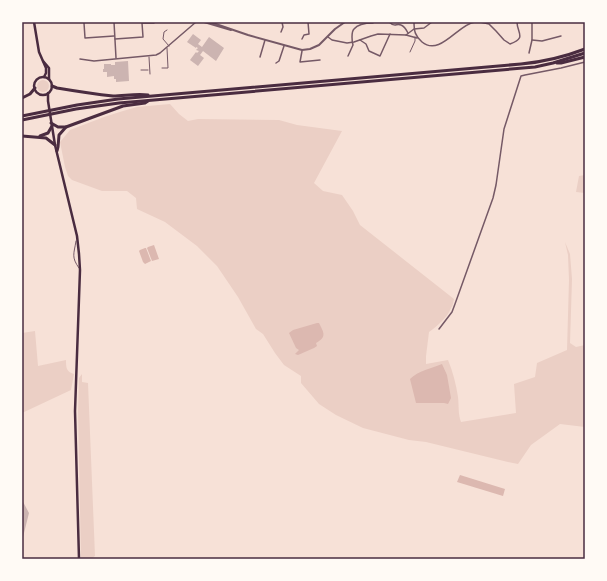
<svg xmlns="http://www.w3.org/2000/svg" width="607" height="581" viewBox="0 0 607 581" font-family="'PT Sans Narrow',sans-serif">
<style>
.green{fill:#ebcfc5}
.water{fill:#dcb8b0}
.building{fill:#ccb4b1}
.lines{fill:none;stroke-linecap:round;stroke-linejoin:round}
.service{stroke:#755966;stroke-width:1}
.minor{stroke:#755966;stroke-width:1.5}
.tertiary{stroke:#755966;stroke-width:2}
.secondary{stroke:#4a2c40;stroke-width:2.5}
.trunk{stroke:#4a2c40;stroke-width:3}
.neatline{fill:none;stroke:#4a2c40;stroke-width:1.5}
</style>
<rect width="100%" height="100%" fill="#f7e1d7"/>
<g class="green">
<circle cx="43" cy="86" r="6"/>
<path d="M170 104 179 114 188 121 198 119 279 120 297 125 342 131 314 183 323 191 342 195 353 211 360 225 454 299C453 302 453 306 451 308 447 318 437 326 429 332L426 356V364L448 360C453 372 456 384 458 397 459 406 458 414 461 422L516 413 514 384 535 377 537 363 567 350 569 280 568 255 565 242 570 254 572 279 570 343 576 347 585 345V427L560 424 531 445 518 464 508 462 426 442 409 440 363 428 336 415 319 404 301 383V376L284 365 275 353 263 334 256 329 238 297 217 266 197 246 165 222 137 209 136 198 127 191H102L72 180 68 176 65 167 60 142 70 130 104 117 123 111 137 107Z"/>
<path d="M585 175V193L576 192 579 176Z"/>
<path d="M35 331 38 366 66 360C66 367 66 372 74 374L71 390 22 413V333Z"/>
<path d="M82 374V382L88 383 95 556 91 559H81L78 411 79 378Z"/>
</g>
<g class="water">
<path d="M154 245 159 259 152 261 147 248 148 247Z"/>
<path d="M145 248H146L151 261 145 264 143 262 139 251 140 250Z"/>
<path d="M317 323H319C324 333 327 337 316 343L317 346 314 348 298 355 295 354 299 350 296 348 289 333 293 330Z"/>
<path d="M442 364 447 375 451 398 448 404 444 403H416L410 379C418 371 432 368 442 364Z"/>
<path d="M460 475 505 489 503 496 457 482Z"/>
</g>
<g class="building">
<path d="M193 34 201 40 198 44 202 47 209 37 224 48 216 61 203 51 200 55 204 58 198 66 190 60 196 52 197 53 199 51 196 50 198 48 196 47V48L187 42Z"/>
<path d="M128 61 129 81 116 82V79H114V76L107 77V72H103V69H104V64H111V65H115V62Z"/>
<path d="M22 500 29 513 23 537H22Z"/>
</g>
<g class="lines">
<g class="service">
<path d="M167 30 164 32 163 39 169 46"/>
<path d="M410 52 415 41V37"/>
<path d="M149 57 150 74"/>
<path d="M162 68H168L167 48"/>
<path d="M141 70H148"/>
<path d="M76 241C74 254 71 257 79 268"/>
</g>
<g class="minor">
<path d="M114 22 116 58"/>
<path d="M389 22C395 28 396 23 401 25 404 26 407 31 408 33"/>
<path d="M414 22C414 31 415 36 422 42 440 57 458 24 475 22"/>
<path d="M480 22 489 24 496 31 504 40 510 44C527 38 517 33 517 22"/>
<path d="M84 23 85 38 114 36"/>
<path d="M281 32 283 27 282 22"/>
<path d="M406 35 414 29 424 28 432 22"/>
<path d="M328 37 332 40 347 43 354 42 371 36 378 34 406 35 417 38"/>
<path d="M115 39 143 37 142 23H154"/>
<path d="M302 39 304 35 309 34 308 22"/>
<path d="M360 40 366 44 369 51 380 56 390 34"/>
<path d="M532 40 542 41 561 36"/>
<path d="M302 51 300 62 320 60"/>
<path d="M529 53 532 40V22"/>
<path d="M348 56 353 45C352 42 351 32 354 29 358 24 368 23 373 23"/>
<path d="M260 57 265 40"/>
<path d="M80 59 94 61 156 55 160 53 196 22"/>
<path d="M276 63 279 61 284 46"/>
<path d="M439 329 452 312 455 304 493 198 496 185 504 129 521 76 525 75 561 68 585 62"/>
</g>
<g class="tertiary">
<path d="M204 22 231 30"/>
<path d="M210 22 248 35 302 50 310 49 319 45 335 29 345 22"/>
</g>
<g class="secondary">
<path d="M34 22 39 52 46 68V73L44 77"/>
<path d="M43 61 49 68V79"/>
<circle cx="43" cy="86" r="9"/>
<path d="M48 93V101L55 145 77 236 79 254 80 270 75 411 79 559"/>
</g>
<g class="trunk">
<path d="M557 63H561L585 57"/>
<path d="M52 86 57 88C75 91 94 94 113 96 124 96 137 93 148 95"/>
<path d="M22 98 30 94 35 88"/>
<path d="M22 116 77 105 118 99 521 64C543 62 564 57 585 49"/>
<path d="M22 120 76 109 119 103 535 67 553 63 585 53"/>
<path d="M51 123 58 127H66"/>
<path d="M22 136 46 138 55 145"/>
<path d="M40 136 48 133 52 126"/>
<path d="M57 151 58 147 59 135 66 127 123 106 145 103 148 101"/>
</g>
</g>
<rect width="607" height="581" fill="none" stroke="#fffaf5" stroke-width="46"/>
<rect x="23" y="23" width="561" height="535" class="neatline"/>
</svg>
